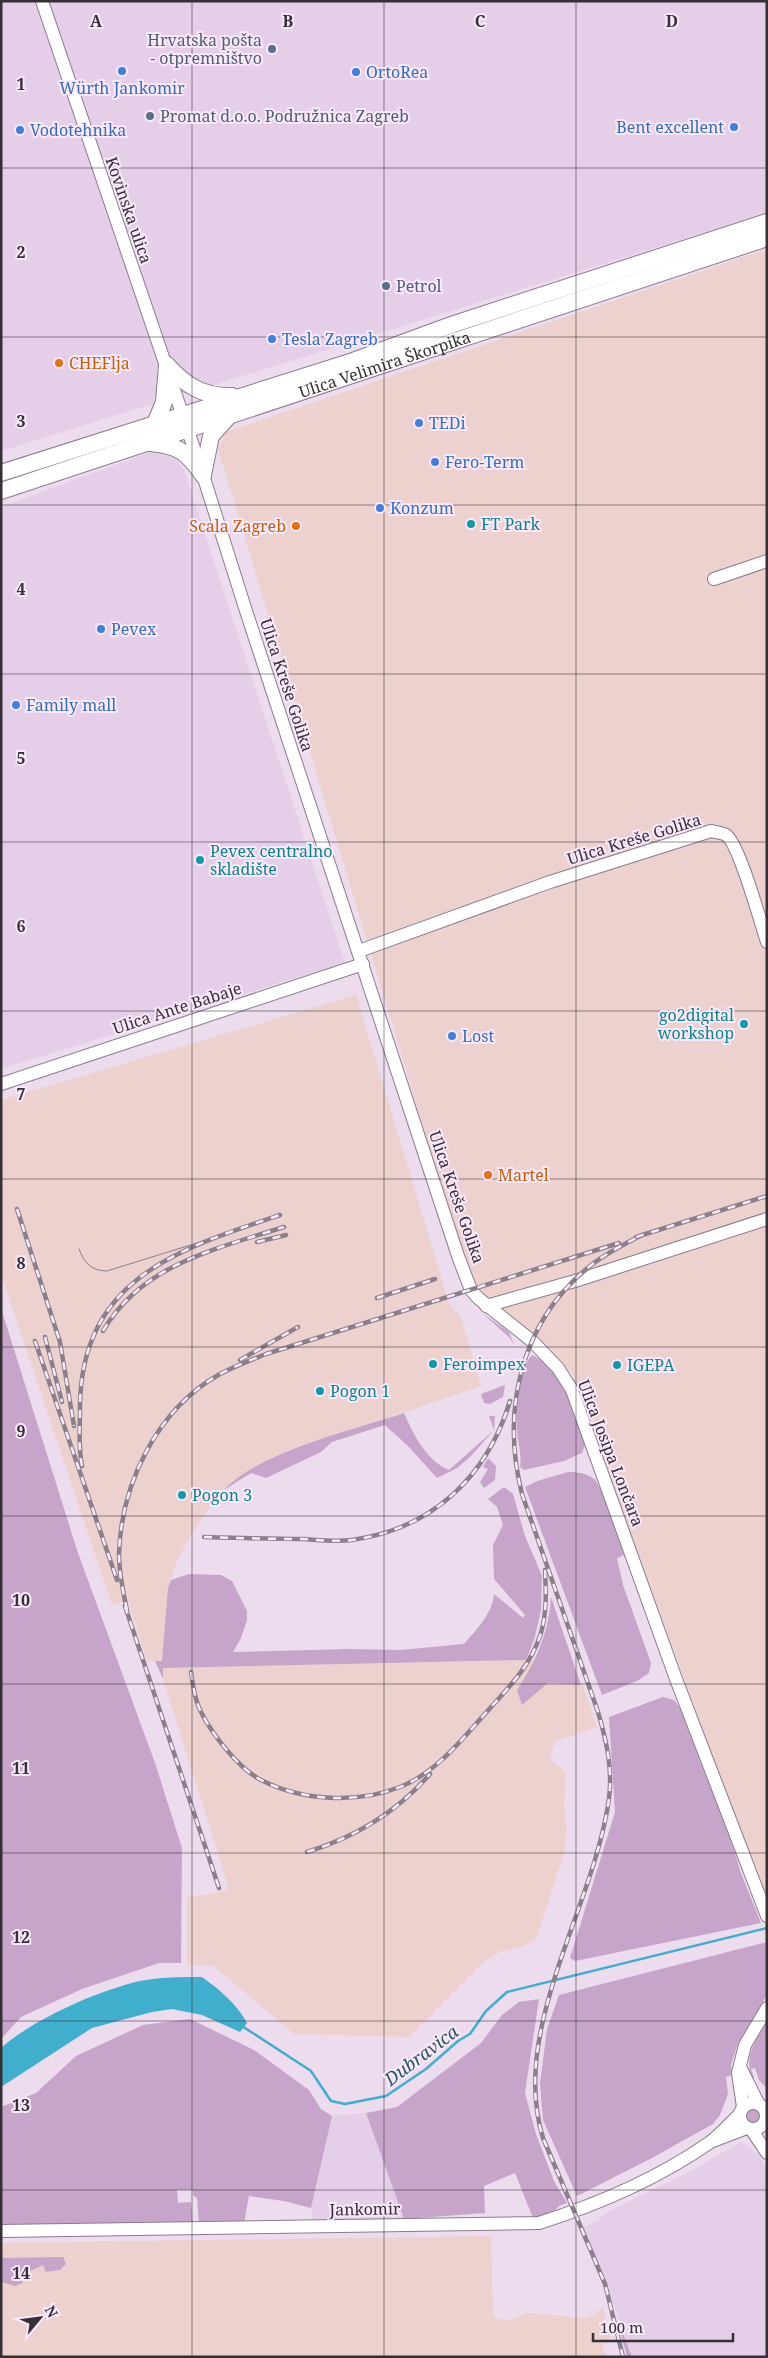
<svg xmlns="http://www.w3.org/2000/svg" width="768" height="2358" viewBox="0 0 768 2358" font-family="'Noto Serif',serif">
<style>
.built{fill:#e5cfe8}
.industrial{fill:#ecd1ce}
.green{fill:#c7a5cb}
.water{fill:#40aecd}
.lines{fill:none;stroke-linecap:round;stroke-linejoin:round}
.stream{stroke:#40aecd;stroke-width:2.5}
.minor-casing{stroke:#8a7b8c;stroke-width:14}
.major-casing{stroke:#8a7b8c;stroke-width:18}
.minor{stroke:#fff;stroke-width:12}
.major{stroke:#fff;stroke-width:16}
.tram{stroke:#8b7f8b;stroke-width:1}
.rail-casing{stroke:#8b7f8b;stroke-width:4.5}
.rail{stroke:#fae9fc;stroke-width:2.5;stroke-dasharray:8;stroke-linecap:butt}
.grid{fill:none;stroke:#362f36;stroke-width:1;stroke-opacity:0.55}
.service-dot{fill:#5c6f8a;stroke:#fae9fc;stroke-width:2}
.shop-dot{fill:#3f7fe0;stroke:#fae9fc;stroke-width:2}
.food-dot{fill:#e8710a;stroke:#fae9fc;stroke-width:2}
.culture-dot{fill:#0f9aa8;stroke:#fae9fc;stroke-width:2}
.labels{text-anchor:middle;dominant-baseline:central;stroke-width:4;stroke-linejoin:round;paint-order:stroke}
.service-label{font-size:16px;fill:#4e5e75;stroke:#fae9fc;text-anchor:start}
.shop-label{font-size:16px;fill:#366cbe;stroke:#fae9fc;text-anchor:start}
.street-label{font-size:16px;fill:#362f36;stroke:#fae9fc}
.food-label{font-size:16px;fill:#c56008;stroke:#fae9fc;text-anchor:start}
.culture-label{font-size:16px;fill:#0d838f;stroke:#fae9fc;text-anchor:start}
.water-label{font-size:18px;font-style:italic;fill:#295765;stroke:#fae9fc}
.grid-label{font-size:16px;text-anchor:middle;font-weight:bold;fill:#362f36;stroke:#fae9fc;stroke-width:4;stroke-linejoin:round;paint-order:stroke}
</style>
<rect width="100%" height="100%" fill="#eddcee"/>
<g class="built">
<path d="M1 1H767V213L1 451Z"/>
<path d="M150 452 172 455 184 470 345 963 1 1069V507Z"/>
<path d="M366 2113 404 2219 314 2222 311 2208 332 2116Z"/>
<path d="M741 2142 760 2155 767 2173V2357H629L621 2324 583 2227 598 2221 605 2213 685 2174Z"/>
</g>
<g class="industrial">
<path d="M767 249V1905L572 1373 536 1339 471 1284 218 449 226 432Z"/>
<path d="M356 995 449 1303 461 1318 481 1386 312 1444 255 1466 232 1482 202 1517 177 1560 168 1588 162 1662 147 1661 128 1600 112 1605 1 1274V1100Z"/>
<path d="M537 1660 540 1683 583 1685 597 1727 555 1741 550 1759 566 1773 564 1805 567 1831 565 1850 536 1939 522 1947 500 1952 484 1962 409 2037 294 2034 214 1966 187 1965V1897L206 1895 227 1890V1882L163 1679V1668Z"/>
<path d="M491 2236 493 2314 498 2319 510 2320 527 2313 586 2318 595 2314 603 2307 611 2342 602 2344 606 2357H1V2243Z"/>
</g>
<g class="green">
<path d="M1 1308 78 1553 155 1763 182 1848 181 1963H159L82 1989 21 2017 1 2039Z"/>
<path d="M482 1313 509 1332 514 1345 510 1338Z"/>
<path d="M532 1355C567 1371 574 1411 585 1445L582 1453 564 1461 524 1470 520 1467C522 1455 518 1443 517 1431 516 1414 519 1367 532 1355Z"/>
<path d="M505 1385 503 1397 490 1404 484 1403 481 1394Z"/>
<path d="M404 1413C413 1434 427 1461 449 1470L494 1430 489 1416H495L494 1430 470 1457 457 1468 437 1478 409 1447 385 1425 332 1442 321 1452 266 1478 251 1473 224 1490C256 1453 356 1429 404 1413Z"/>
<path d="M488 1458 496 1466 495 1480 484 1488 480 1482 488 1469 483 1467Z"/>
<path d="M568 1472C577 1472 587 1473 594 1479 603 1487 619 1541 624 1555L617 1558 623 1585 651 1663 649 1673 637 1681 602 1695 525 1487 537 1481Z"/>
<path d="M504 1487 513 1494 525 1536 542 1576 541 1611 534 1640 526 1660 163 1668V1679L155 1661H162L168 1588 171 1580 189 1574 221 1575 232 1581 247 1611V1620L241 1638 233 1652 346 1649 400 1650 464 1644C477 1629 492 1614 494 1594L523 1618 525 1615 494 1579 493 1545 503 1525 497 1507 488 1499Z"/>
<path d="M551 1597 581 1685 548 1683 522 1705 517 1690C536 1661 549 1632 551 1597Z"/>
<path d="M663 1697 674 1700 680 1708 706 1777 720 1805 741 1873 761 1923 575 1961 570 1958 615 1812 609 1717Z"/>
<path d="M767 1942V1995L738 2043 731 2065 732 2075 726 2077 728 2094 720 2115 713 2124 652 2158 577 2196 543 2120 540 2083 547 2029 559 1995Z"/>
<path d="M539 1999 525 2093 536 2134 554 2181 567 2203 559 2206 553 2213 533 2218 515 2173 484 2186 485 2213 404 2219 366 2113 397 2107 481 2043 502 2015 519 2002Z"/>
<path d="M190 2019 254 2050 309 2090 321 2109 332 2116 311 2208 284 2201 249 2196 244 2223 199 2224 197 2198 193 2195V2190H177L178 2203 191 2202 193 2224 1 2225V2107L36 2093 76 2056 143 2025Z"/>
<path d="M767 2022V2088L759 2080 755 2068 751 2069 754 2077 752 2080C744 2057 754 2042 767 2022Z"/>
<circle cx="752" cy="2115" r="8"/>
<path d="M63 2257 66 2264 60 2270 46 2272 43 2265 20 2276 23 2283 15 2286 1 2282V2258Z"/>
<path d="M618 2323H619L632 2357H627Z"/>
</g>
<path class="water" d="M202 1977C220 1990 236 2003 247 2023L240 2032 202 2015 172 2009 152 2012 92 2028 1 2087V2048C32 2020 99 1990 140 1981 160 1977 182 1977 202 1977Z"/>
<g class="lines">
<path class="stream" d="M242 2026 311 2071 331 2101 345 2104 386 2096 426 2069 458 2041 470 2034 486 2011 507 1992 767 1928"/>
<defs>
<g id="minor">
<path d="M42 1 203 475 247 614 458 1256 471 1290 478 1298 532 1341 558 1368 572 1390 676 1679 767 1916"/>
<path d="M714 579 767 561"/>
<path d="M359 951 550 882 711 831C715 832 723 833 726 835 739 843 761 924 767 942"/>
<path d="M1 1084 363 964"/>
<path d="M486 1306 575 1281 767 1219"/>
<path d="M740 2067 758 2103"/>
<circle cx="753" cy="2116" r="13"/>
<path d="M743 2107 738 2073 745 2045 767 2008"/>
<path d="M751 2129 767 2153"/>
<path d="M713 2141 747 2128"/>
<path d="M1 2231 539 2223C599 2204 657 2179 709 2143 720 2135 729 2124 740 2114"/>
</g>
<g id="major">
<path d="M167 365C185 385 203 397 232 396"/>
<path d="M155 424 164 402 167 365"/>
<path d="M150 443C178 445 187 452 203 475"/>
<path d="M1 473 353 361 454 324 767 222"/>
<path d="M203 475 211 436 228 417"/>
<path id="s1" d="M1 491 767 238"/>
</g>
</defs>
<use href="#minor" class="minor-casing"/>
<use href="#major" class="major-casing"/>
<use href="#minor" class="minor"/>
<use href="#major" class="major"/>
<path class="tram" d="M79 1249C84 1263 92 1271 107 1271L213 1238"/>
<defs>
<g id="rail">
<path d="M17 1209 60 1342 74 1426"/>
<path d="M636 1237 767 1196"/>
<path d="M257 1242 286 1235"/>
<path d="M377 1298 435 1279"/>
<path d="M103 1331C142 1264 216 1249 284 1227"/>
<path d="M45 1337 62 1402"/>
<path d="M35 1341 117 1580"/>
<path d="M240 1360 298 1327"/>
<path d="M82 1466C78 1447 80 1425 80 1405 82 1279 178 1249 280 1215"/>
<path d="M204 1537C237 1538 270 1539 303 1539 319 1540 336 1542 352 1540 432 1529 487 1477 510 1401"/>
<path d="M125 1606 219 1888"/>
<path d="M127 1610C123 1592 119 1573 119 1554 121 1484 157 1409 220 1374 235 1366 251 1360 266 1354L619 1243"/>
<path d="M191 1672C193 1686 195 1700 201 1712 212 1734 238 1768 261 1780 302 1801 357 1804 400 1787 435 1773 459 1743 483 1716 506 1690 530 1668 541 1633 547 1612 546 1591 545 1570"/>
<path d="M307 1852C356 1837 397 1812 430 1774"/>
<path d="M623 2357 605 2284 543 2138C509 2029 595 1906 609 1798 613 1769 606 1739 598 1712L522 1494C501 1411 520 1322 590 1266 606 1253 625 1244 642 1235"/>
</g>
</defs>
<use href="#rail" class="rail-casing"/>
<use href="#rail" class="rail"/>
</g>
<path class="grid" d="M192 1V2357M384 1V2357M576 1V2357M1 168H767M1 337H767M1 505H767M1 674H767M1 842H767M1 1011H767M1 1179H767M1 1347H767M1 1516H767M1 1684H767M1 1853H767M1 2021H767M1 2190H767"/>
<g class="service-dot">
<circle cx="272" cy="49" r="5"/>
<circle cx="150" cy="116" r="5"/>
<circle cx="386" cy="286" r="5"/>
</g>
<g class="shop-dot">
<circle cx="122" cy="71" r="5"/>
<circle cx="356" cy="72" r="5"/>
<circle cx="734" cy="127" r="5"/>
<circle cx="20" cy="130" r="5"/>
<circle cx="272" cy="339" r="5"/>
<circle cx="419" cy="423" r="5"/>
<circle cx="435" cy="462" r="5"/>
<circle cx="380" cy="508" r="5"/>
<circle cx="101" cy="629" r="5"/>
<circle cx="16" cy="705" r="5"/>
<circle cx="452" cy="1036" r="5"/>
</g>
<g class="food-dot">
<circle cx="59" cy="363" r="5"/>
<circle cx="296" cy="526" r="5"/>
<circle cx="488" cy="1175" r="5"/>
</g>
<g class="culture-dot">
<circle cx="471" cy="524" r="5"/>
<circle cx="200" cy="860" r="5"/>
<circle cx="744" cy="1024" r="5"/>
<circle cx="433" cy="1364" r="5"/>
<circle cx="617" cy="1365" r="5"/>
<circle cx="320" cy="1391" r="5"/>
<circle cx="182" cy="1495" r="5"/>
</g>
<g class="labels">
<g class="service-label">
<text x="262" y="40" text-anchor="end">Hrvatska pošta<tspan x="262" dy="18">- otpremništvo</tspan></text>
<text x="160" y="116">Promat d.o.o. Podružnica Zagreb</text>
<text x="396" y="286">Petrol</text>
</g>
<g class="shop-label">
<text x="366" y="72">OrtoRea</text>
<text x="122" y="88" text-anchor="middle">Würth Jankomir</text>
<text x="724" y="127" text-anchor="end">Bent excellent</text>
<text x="30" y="130">Vodotehnika</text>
<text x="282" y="339">Tesla Zagreb</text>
<text x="429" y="423">TEDi</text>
<text x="445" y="462">Fero-Term</text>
<text x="390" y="508">Konzum</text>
<text x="111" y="629">Pevex</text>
<text x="26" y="705">Family mall</text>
<text x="462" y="1036">Lost</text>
</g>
<g class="street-label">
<text transform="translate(129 210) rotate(71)">Kovinska ulica</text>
<text stroke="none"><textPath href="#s1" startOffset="404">Ulica Velimira Škorpika</textPath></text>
<text transform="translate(287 685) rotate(72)">Ulica Kreše Golika</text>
<text transform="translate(634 839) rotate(-17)">Ulica Kreše Golika</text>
<text transform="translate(177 1008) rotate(-18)">Ulica Ante Babaje</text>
<text transform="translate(457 1197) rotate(71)">Ulica Kreše Golika</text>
<text transform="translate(611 1453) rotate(69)">Ulica Josipa Lončara</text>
<text transform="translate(365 2209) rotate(-1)">Jankomir</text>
</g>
<g class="food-label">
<text x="69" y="363">CHEFlja</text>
<text x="286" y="526" text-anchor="end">Scala Zagreb</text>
<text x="498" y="1175">Martel</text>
</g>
<g class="culture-label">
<text x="481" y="524">FT Park</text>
<text x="210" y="851">Pevex centralno<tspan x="210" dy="18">skladište</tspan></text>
<text x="734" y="1015" text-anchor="end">go2digital<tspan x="734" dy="18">workshop</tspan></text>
<text x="443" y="1364">Feroimpex</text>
<text x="627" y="1365">IGEPA</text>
<text x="330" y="1391">Pogon 1</text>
<text x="192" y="1495">Pogon 3</text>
</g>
<g class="water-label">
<text transform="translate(421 2055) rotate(-37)">Dubravica</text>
</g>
</g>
<g class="grid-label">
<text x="96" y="27">A</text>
<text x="288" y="27">B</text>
<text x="480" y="27">C</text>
<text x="672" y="27">D</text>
<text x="21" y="90">1</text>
<text x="21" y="258">2</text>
<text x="21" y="427">3</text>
<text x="21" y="595">4</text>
<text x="21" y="764">5</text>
<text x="21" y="932">6</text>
<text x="21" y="1100">7</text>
<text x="21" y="1269">8</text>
<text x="21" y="1437">9</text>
<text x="21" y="1606">10</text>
<text x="21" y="1774">11</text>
<text x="21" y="1943">12</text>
<text x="21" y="2111">13</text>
<text x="21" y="2279">14</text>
</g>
<rect width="768" height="2358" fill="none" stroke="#362f36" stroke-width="5"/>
<g transform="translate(40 2318) rotate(61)" stroke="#fae9fc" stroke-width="4" paint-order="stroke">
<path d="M0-4L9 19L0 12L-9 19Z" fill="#362f36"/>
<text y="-8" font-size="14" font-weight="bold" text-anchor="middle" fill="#362f36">N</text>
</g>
<path d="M593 2333v8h140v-8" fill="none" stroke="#362f36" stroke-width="2.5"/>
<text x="600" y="2333" font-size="15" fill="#362f36" stroke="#fae9fc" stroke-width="4" paint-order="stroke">100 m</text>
</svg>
